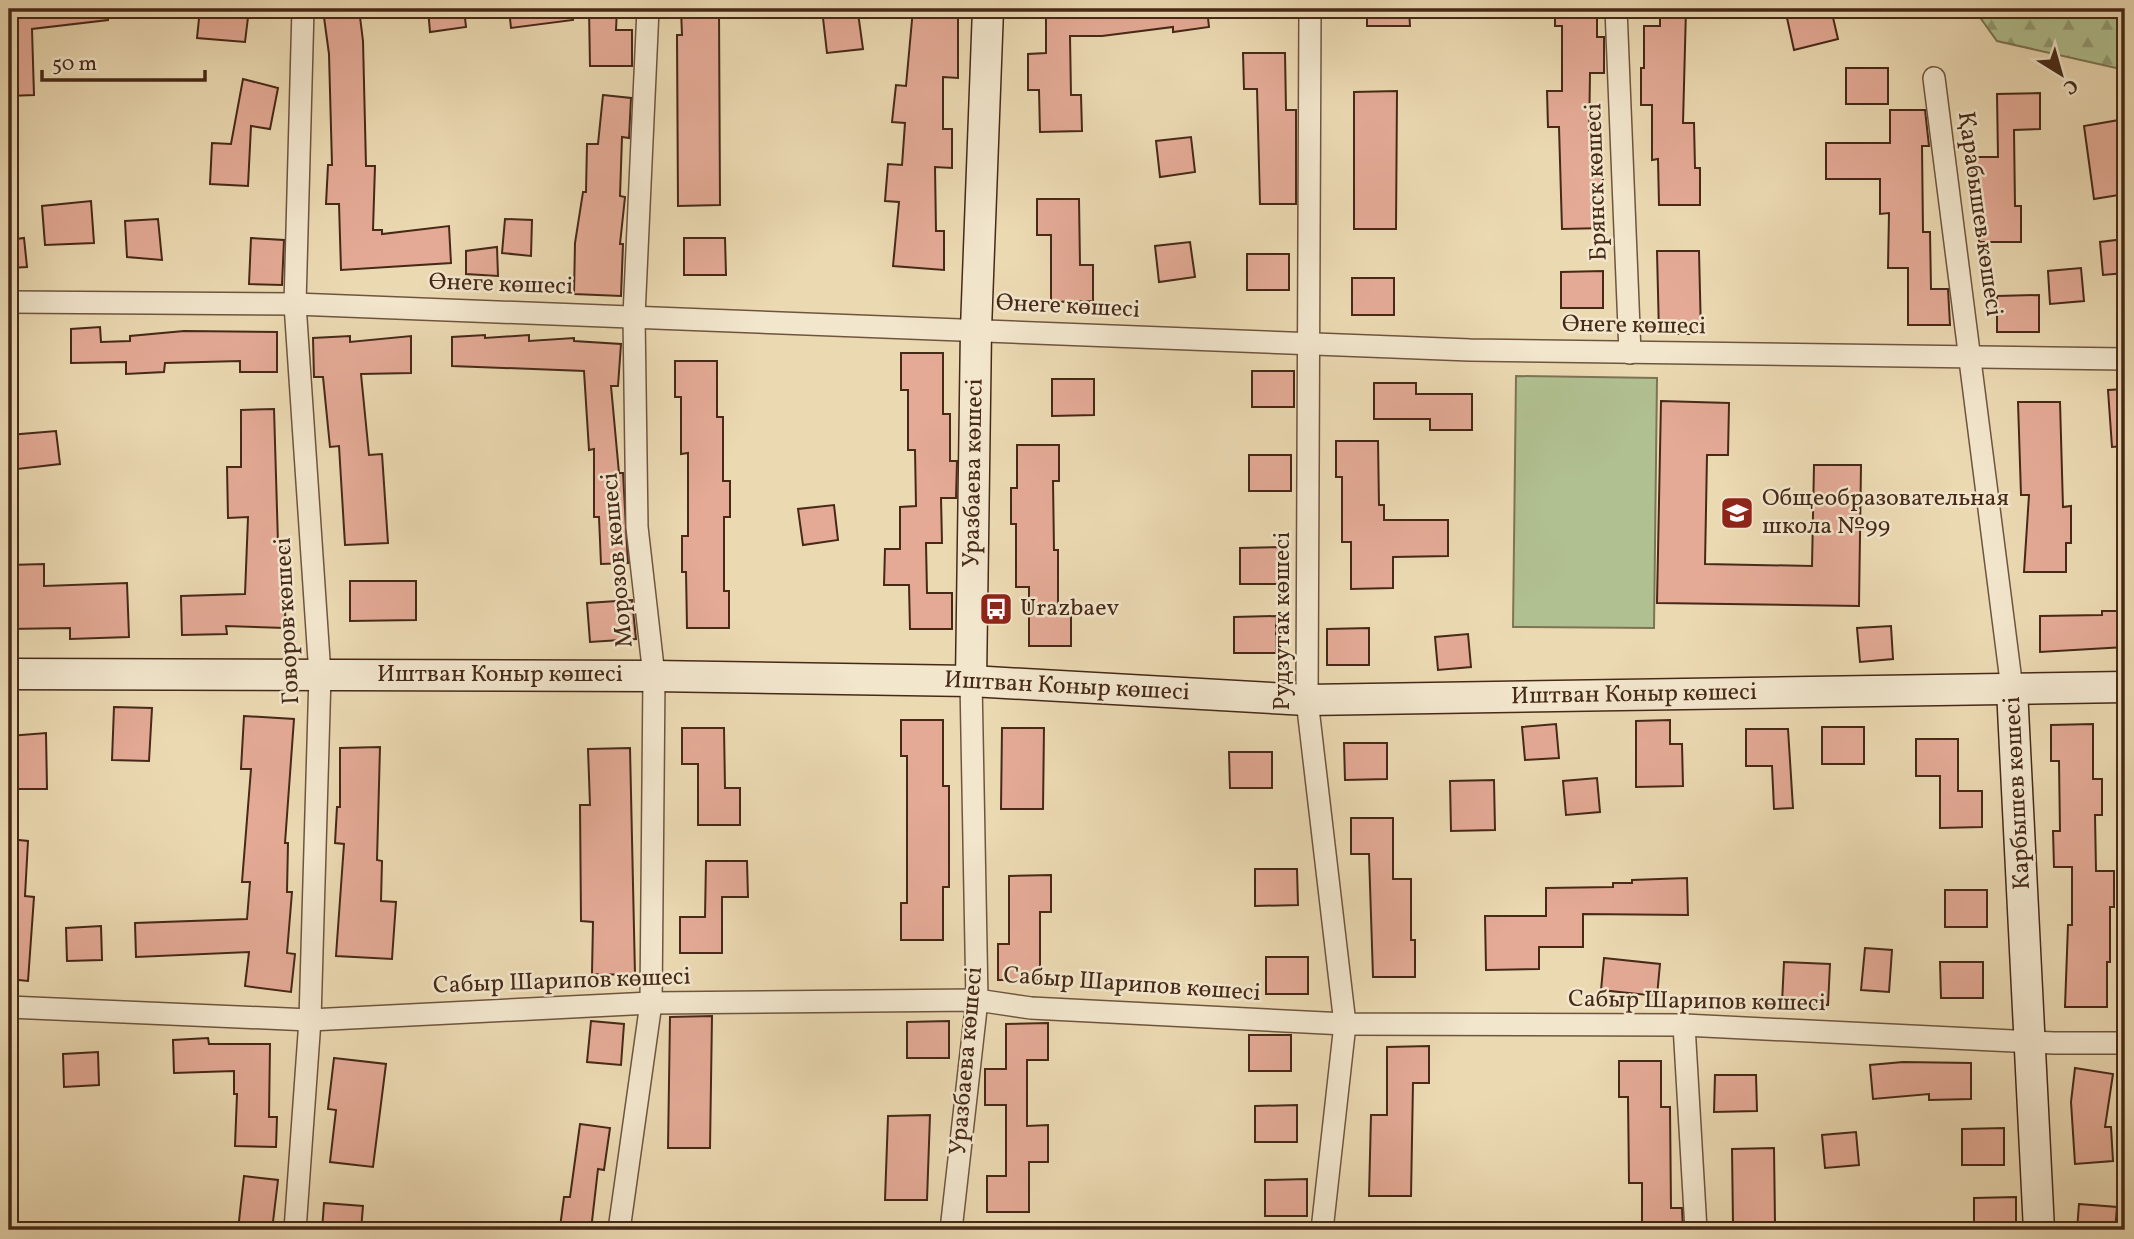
<svg xmlns="http://www.w3.org/2000/svg" width="2134" height="1239" viewBox="0 0 2134 1239" font-family="Vollkorn,serif">
<style>
.forest{fill:url(#forest-firs);stroke:#7c7454;stroke-width:2}
.green{fill:#b1c091;stroke:#7c7454;stroke-width:2}
.building{fill:#e4aa96;stroke:#462917;stroke-width:2}
.lines{fill:none;stroke-linecap:round;stroke-linejoin:round}
.street-casing{stroke:#6f553e;stroke-width:24}
.secondary-casing{stroke:#462917;stroke-width:33}
.street{stroke:#f2e6cd;stroke-width:21}
.secondary{stroke:#f2e6cd;stroke-width:30}
.labels{text-anchor:middle;dominant-baseline:central;stroke-width:5;stroke-linejoin:round;paint-order:stroke}
.street-label{font-size:24px;fill:#462917;stroke:#f2e6cd}
.poi-label{font-size:24px;fill:#462917;stroke:#f2e6cd;text-anchor:start}
</style>
<defs>
<pattern id="forest-firs" width="22" height="20" patternUnits="userSpaceOnUse" patternTransform="scale(1.75)"><rect width="22" height="20" fill="#b1c091"/><path d="M5 1l3.5 6h-7zM16 11l3.5 6h-7z" fill="#929c75"/></pattern>
</defs>
<rect width="100%" height="100%" fill="#ebd9b2"/>
<filter id="stains"><feTurbulence type="fractalNoise" baseFrequency=".00286" numOctaves="4"/><feColorMatrix values="0 0 0 0 .2 0 0 0 0 .09 0 0 0 0 .02 0 0 0 .5 -.17"/></filter>
<radialGradient id="worn" r=".72"><stop offset=".6" stop-color="#630" stop-opacity="0"/><stop offset="1" stop-color="#630" stop-opacity=".3"/></radialGradient>
<path class="forest" d="M1974 9H2125V70L1997 41Z"/>
<path class="green" d="M1516 376 1657 378 1654 628 1513 627Z"/>
<g class="building">
<path d="M9 9H108V20L32 29 34 95 9 96Z"/>
<path d="M200 9H249L245 42 197 38Z"/>
<path d="M359 9 363 41 366 166H375L373 230H382V234L449 226 451 263 341 270 339 204H326L328 165H332L329 54 323 10Z"/>
<path d="M428 9H464L466 27 430 32Z"/>
<path d="M509 9H572L573 20 511 28Z"/>
<path d="M589 9H617L616 30H632V66H590Z"/>
<path d="M681 9H719L720 205 678 206 677 35H682Z"/>
<path d="M913 9H958V78L943 77V129H952V168L935 167 936 231H944V270L893 266 899 202 885 201 888 164 902 165 905 123 892 122 896 85 906 86Z"/>
<path d="M1046 9H1207L1209 27 1173 32V27L1102 36H1070L1071 95H1081L1082 131 1040 132 1039 90H1028V54L1046 53Z"/>
<path d="M1367 9H1409L1410 26H1367Z"/>
<path d="M1555 9H1597V37H1604V73H1590L1589 139H1601L1605 228 1562 229 1559 127H1548L1547 91H1562V26H1555Z"/>
<path d="M1660 9H1686L1683 123H1694L1695 168H1700V205H1659L1658 159 1652 160V105H1641V68H1644V26H1660Z"/>
<path d="M1824 9H1831L1838 39 1794 50 1787 18Z"/>
<path d="M858 13 863 49 827 53 823 18Z"/>
<path d="M1243 53H1285L1286 110H1296V204H1260L1257 89H1244Z"/>
<rect x="1846" y="68" width="42" height="36"/>
<path d="M243 79 278 88 270 129 251 126 248 186 210 184 212 143 231 144Z"/>
<path d="M1397 91 1396 229H1354V92Z"/>
<path d="M2040 93V129L2014 130 2015 206H2021V242H1979V193H1972V157H1998L1997 94Z"/>
<path d="M603 95 631 98 629 138 622 137 620 196 625 197 620 244H623L621 296 574 294 575 243 583 192H586L587 144H598Z"/>
<path d="M1890 110H1925L1929 146H1922L1923 232H1930L1931 289H1948L1950 325H1908V268H1888L1889 213 1880 214V179H1826V143H1890Z"/>
<path d="M2119 120 2125 163V194L2094 199 2084 126Z"/>
<path d="M1191 137 1195 172 1160 177 1156 141Z"/>
<path d="M1037 199H1079L1080 265H1093V301L1051 302V235H1037Z"/>
<path d="M91 201 94 243 45 245 42 206Z"/>
<path d="M158 219 162 260 127 257 125 221Z"/>
<path d="M505 219 532 220 531 256 502 253Z"/>
<path d="M24 238 27 267 9 268V240Z"/>
<path d="M251 238 284 240 282 285 249 284Z"/>
<path d="M684 238H725L726 275H684Z"/>
<path d="M2125 239V273L2103 275 2100 242Z"/>
<path d="M1190 242 1195 277 1159 282 1155 246Z"/>
<path d="M497 247 498 276 466 274V251Z"/>
<path d="M1657 251H1699L1701 334H1659Z"/>
<rect x="1247" y="254" width="42" height="36"/>
<path d="M2081 268 2084 301 2050 304 2048 271Z"/>
<path d="M1603 271V308H1561V272Z"/>
<rect x="1352" y="278" width="42" height="37"/>
<path d="M2039 295V332H1997V296Z"/>
<path d="M100 327 101 342 130 341V336L184 331 277 332V372H240V361L165 363 164 372 126 374V362L71 363V329Z"/>
<path d="M485 335V338L529 335V341L574 338V341L621 344 618 386H611L619 473H623L628 563 601 564 599 517H594V449L589 450 584 371 452 366V337Z"/>
<path d="M350 336V342L411 336V373L361 374 369 455 382 454 388 543 345 545 339 446 330 447 323 377H314L313 338Z"/>
<path d="M901 353H943V414H950V461H957L956 498H941L942 543H926L927 593H952V629H910L909 585H884L885 549H900V507L916 506 915 450H908V390H901Z"/>
<path d="M675 361H717V417H723V481H730V517H724V591H729V628H687L686 572H682V536H688V453L681 454V397H675Z"/>
<rect x="1252" y="371" width="42" height="36"/>
<path d="M1052 379H1094V415L1052 416Z"/>
<path d="M1374 383H1416V394H1472V430H1430V419H1374Z"/>
<path d="M2125 389V446L2112 447 2108 390Z"/>
<path d="M1661 401 1729 403 1728 455H1707L1705 564 1812 566 1814 465H1861L1859 606 1657 603Z"/>
<path d="M2018 402H2060L2063 507 2071 506V543H2066V572H2024L2029 495H2021Z"/>
<path d="M274 409 278 543H286L285 628 226 626 227 634 182 635 181 596 245 594 248 517 228 518 227 467H241V410Z"/>
<path d="M56 431 60 464 9 470V435Z"/>
<path d="M1336 441H1378L1379 505H1384V520H1448V556L1393 557V588L1351 589V542H1342V477H1336Z"/>
<path d="M1017 445H1059V481H1053L1054 550H1058V610H1071V646H1029V587H1016V524H1011V488H1017Z"/>
<rect x="1249" y="455" width="42" height="36"/>
<path d="M834 505 838 540 803 545 798 509Z"/>
<path d="M1282 547V584H1240V548Z"/>
<path d="M44 564V586L127 583 129 637 70 639V628L9 629V565Z"/>
<path d="M350 581H416V620L350 621Z"/>
<path d="M632 600 636 639 590 642 587 603Z"/>
<path d="M2102 611H2125V647L2040 652V616L2102 615Z"/>
<path d="M1276 616V653H1234V617Z"/>
<path d="M1891 626 1893 659 1860 662 1857 628Z"/>
<path d="M1369 628V665H1327V629Z"/>
<path d="M1468 634 1471 667 1438 670 1435 637Z"/>
<path d="M114 707 152 708 149 761 112 760Z"/>
<path d="M244 716 294 719 285 843H288L287 892H292L287 953 295 954 291 992 245 986 249 952 136 957 135 923 247 919 250 882H242L251 769H241Z"/>
<path d="M901 720H943V786H949V887H943V940H901V903H907V756H901Z"/>
<path d="M1670 720V744H1682L1683 786 1636 787V721Z"/>
<path d="M1556 724 1559 758 1525 760 1522 727Z"/>
<path d="M2093 724V779H2102V815H2095L2096 871H2114V907H2110V962H2107V1007H2065L2068 925H2072V867H2054L2053 831H2060L2059 761H2051V725Z"/>
<rect x="1822" y="727" width="42" height="37"/>
<path d="M682 728H724L725 788H740V825H698V764H682Z"/>
<path d="M1002 728H1044L1043 809H1001Z"/>
<path d="M1746 729H1788L1793 808 1774 809 1772 766H1746Z"/>
<path d="M46 733 47 789H9V736Z"/>
<path d="M1916 739H1958V791H1982V827L1940 828V776H1916Z"/>
<path d="M1344 743H1387V779L1345 780Z"/>
<path d="M380 747 377 860 382 861 381 901 396 902 392 959 336 956 344 844 335 843 337 807H340V748Z"/>
<path d="M630 748 635 975 592 974 593 922 581 921 580 805H590L588 749Z"/>
<path d="M1229 752H1272V788H1230Z"/>
<path d="M1597 778 1600 812 1566 815 1563 781Z"/>
<path d="M1494 780 1495 830 1451 831 1450 781Z"/>
<path d="M1351 818H1393V879H1411V940H1415V977H1373L1369 854H1351Z"/>
<path d="M9 839 28 841 25 896 34 897 28 981 9 979Z"/>
<path d="M706 861H747L748 897H722V953H680V917H705Z"/>
<path d="M1255 869H1297L1298 905 1255 906Z"/>
<path d="M1051 875V912H1040V980H998V944H1009V876Z"/>
<path d="M1687 878 1688 915 1583 914V947H1539V969L1486 970 1485 916H1546V888L1613 887V883H1632V880Z"/>
<rect x="1945" y="890" width="42" height="37"/>
<path d="M101 926 102 960 67 961 66 928Z"/>
<path d="M1865 948 1892 950 1889 992 1861 990Z"/>
<rect x="1266" y="957" width="42" height="37"/>
<path d="M1604 958 1660 964 1657 996 1601 990Z"/>
<path d="M1784 962 1830 964 1828 1005 1782 1003Z"/>
<path d="M1940 962H1983V998H1941Z"/>
<path d="M712 1016 710 1148H668L670 1017Z"/>
<path d="M591 1021 624 1024 621 1065 587 1062Z"/>
<path d="M949 1021V1058H907V1022Z"/>
<path d="M1048 1023V1060H1027V1126L1048 1125V1162H1029V1212H987V1176H1006V1105H985V1069H1006V1024Z"/>
<rect x="1249" y="1035" width="42" height="36"/>
<path d="M208 1038 209 1044H270L269 1117H277L276 1147 235 1146 237 1094H234V1071L174 1073 173 1040Z"/>
<path d="M1429 1046V1083H1413L1411 1196H1369L1371 1115H1387V1047Z"/>
<path d="M98 1052 99 1085 64 1087 63 1054Z"/>
<path d="M334 1058 386 1064 373 1167 330 1162 336 1110 328 1109Z"/>
<path d="M1619 1061H1661V1107H1670L1671 1208H1682L1683 1230H1642V1183H1629L1628 1097H1619Z"/>
<path d="M1903 1062 1971 1063V1099L1929 1100V1094L1873 1099 1870 1065Z"/>
<path d="M2075 1068 2113 1074 2105 1127H2111L2113 1161 2075 1164 2071 1102Z"/>
<path d="M1715 1075H1756L1757 1111 1714 1112Z"/>
<path d="M1297 1105V1142H1255V1106Z"/>
<path d="M930 1115 927 1200H885L888 1116Z"/>
<path d="M580 1124 610 1128 604 1170 598 1169 591 1230 560 1227 564 1197H570Z"/>
<path d="M2004 1128V1165H1962V1129Z"/>
<path d="M1856 1132 1859 1165 1825 1168 1822 1135Z"/>
<path d="M1774 1148 1775 1224H1733L1732 1149Z"/>
<path d="M244 1176 278 1180 272 1230H238Z"/>
<path d="M1307 1179V1216H1265V1180Z"/>
<path d="M2016 1197V1230H1974V1198Z"/>
<path d="M324 1203 363 1206 361 1230H322Z"/>
<path d="M2079 1204 2117 1207 2115 1230H2077Z"/>
</g>
<g class="lines">
<defs>
<g id="street">
<path d="M1310 9 1307 700 1345 1024 1322 1230"/>
<path d="M1616 9 1630 353"/>
<path d="M1934 78 2012 689"/>
<path d="M9 302 295 304 1470 350 2125 359"/>
<path d="M9 1007 310 1020 651 1003 977 1000 1031 1008 1345 1024 1684 1025 2054 1043H2125"/>
<path d="M1684 1025 1696 1230"/>
<path d="M295 1230 310 1020 320 675 295 304 303 9"/>
<path d="M619 1230 651 1003 654 676 637 527 634 316 648 9"/>
<path d="M951 1230 977 1000 971 681"/>
</g>
<g id="secondary">
<path d="M9 674 654 676 971 681 1307 700 2125 687"/>
<path d="M971 681 976 329 988 9"/>
<path d="M2012 689 2039 1230"/>
</g>
</defs>
<use href="#street" class="street-casing"/>
<use href="#secondary" class="secondary-casing"/>
<use href="#street" class="street"/>
<use href="#secondary" class="secondary"/>
</g>
<defs>
<symbol id="school-square" viewBox="-11 -11 22 22"><rect x="-9" y="-9" width="18" height="18" rx="4" fill="#8f2418" stroke="#f2e6cd"/><path d="M0-5L7-2L0 1L-7-2ZM-4 1L0 2.5L4 1V4Q0 6-4 4Z" fill="#fff"/></symbol>
<symbol id="bus-square" viewBox="-11 -11 22 22"><rect x="-9" y="-9" width="18" height="18" rx="4" fill="#8f2418" stroke="#f2e6cd"/><path d="M-5-6H5V4H4V6H2V4H-2V6H-4V4H-5ZM-3.5-4V0h7V-4ZM-3.5 1.2v1.5H-2V1.2ZM2 1.2v1.5H3.5V1.2Z" fill="#fff"/></symbol>
</defs>
<g fill-rule="evenodd">
<use href="#school-square" x="1718" y="494" width="38" height="38"/>
<use href="#bus-square" x="977" y="590" width="38" height="38"/>
</g>
<g class="labels">
<g class="street-label">
<text transform="translate(1597 182) rotate(-92)">Брянск көшесі</text>
<text transform="translate(1979 214) rotate(82)">Қарабышев көшесі</text>
<text transform="translate(501 285) rotate(2)">Өнеге көшесі</text>
<text transform="translate(1068 307) rotate(3)">Өнеге көшесі</text>
<text transform="translate(1634 326) rotate(1)">Өнеге көшесі</text>
<text transform="translate(974 473) rotate(-89)">Уразбаева көшесі</text>
<text transform="translate(618 560) rotate(-95)">Морозов көшесі</text>
<text transform="translate(288 621) rotate(-93)">Говоров көшесі</text>
<text transform="translate(1283 621) rotate(-90)">Рудзутак көшесі</text>
<text x="500" y="675">Иштван Коныр көшесі</text>
<text transform="translate(1067 687) rotate(3)">Иштван Коныр көшесі</text>
<text transform="translate(1634 695) rotate(-1)">Иштван Коныр көшесі</text>
<text transform="translate(2018 793) rotate(-93)">Карбышев көшесі</text>
<text transform="translate(562 982) rotate(-2)">Сабыр Шарипов көшесі</text>
<text transform="translate(1132 985) rotate(4)">Сабыр Шарипов көшесі</text>
<text transform="translate(1697 1002) rotate(1)">Сабыр Шарипов көшесі</text>
<text transform="translate(967 1061) rotate(-85)">Уразбаева көшесі</text>
</g>
<g class="poi-label">
<text x="1762" y="499">Общеобразовательная<tspan x="1762" dy="28">школа №99</tspan></text>
<text x="1020" y="609">Urazbaev</text>
</g>
</g>
<rect width="2134" height="1239" fill="none" stroke="#ebd9b2" stroke-width="35"/>
<rect x="10" y="10" width="2113" height="1218" fill="none" stroke="#462917" stroke-width="3.5"/>
<rect x="18" y="18" width="2099" height="1204" fill="none" stroke="#462917" stroke-width="2"/>
<g transform="translate(2061 74) rotate(143)" stroke="#f2e6cd" stroke-width="5" paint-order="stroke">
<path d="M0-5L12 26L0 18L-12 26Z" fill="#462917"/>
<text y="-10" font-size="19" font-weight="bold" text-anchor="middle" fill="#462917">С</text>
</g>
<path d="M42 70v10h163v-10" fill="none" stroke="#462917" stroke-width="3.5"/>
<text x="52" y="70" font-size="21" fill="#462917" stroke="#f2e6cd" stroke-width="5" paint-order="stroke">50 m</text>
<rect width="100%" height="100%" filter="url(#stains)"/>
<rect width="100%" height="100%" fill="url(#worn)"/>
</svg>
